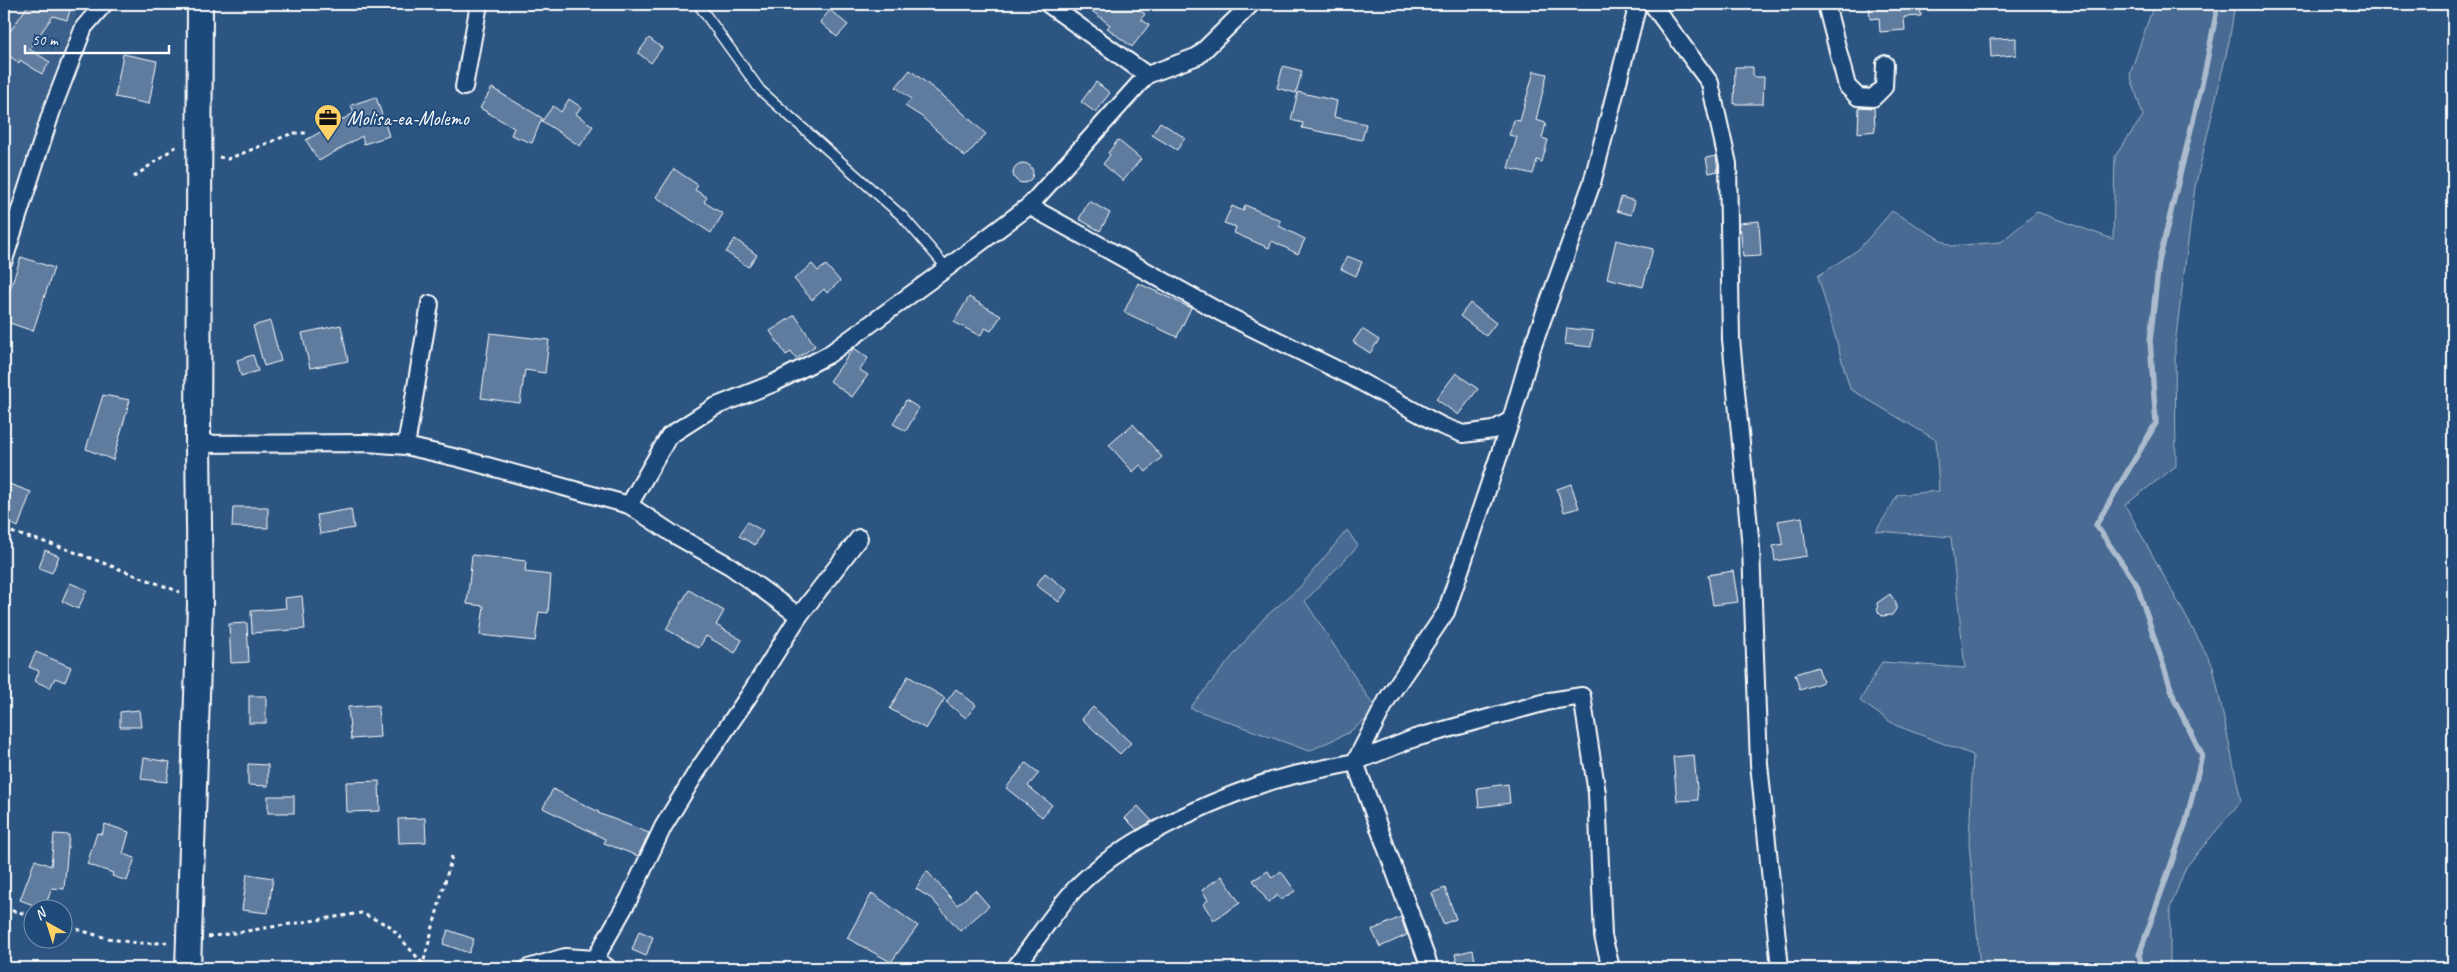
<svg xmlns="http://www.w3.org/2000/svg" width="2457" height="972" viewBox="0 0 2457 972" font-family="Caveat,sans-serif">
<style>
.built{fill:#3b618b}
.green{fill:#486b92;stroke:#a4b5c8}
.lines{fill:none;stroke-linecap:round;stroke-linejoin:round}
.stream{stroke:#acbcce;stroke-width:5.5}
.building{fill:#5e7c9f;stroke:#fff}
.lane-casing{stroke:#fff;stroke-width:12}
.street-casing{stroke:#fff;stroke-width:20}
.secondary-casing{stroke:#fff;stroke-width:28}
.path{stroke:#fff;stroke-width:3;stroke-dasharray:4 4;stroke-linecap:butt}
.lane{stroke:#1f4a7a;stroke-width:9}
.street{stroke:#1f4a7a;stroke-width:16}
.secondary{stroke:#1f4a7a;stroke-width:24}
.labels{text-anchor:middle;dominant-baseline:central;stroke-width:4;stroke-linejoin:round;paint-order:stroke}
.poi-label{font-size:20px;fill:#fff;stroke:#1f4a7a;text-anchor:start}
</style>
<rect width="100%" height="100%" fill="#2c5582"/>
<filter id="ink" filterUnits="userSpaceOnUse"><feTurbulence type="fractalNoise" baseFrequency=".02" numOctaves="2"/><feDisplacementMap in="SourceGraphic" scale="10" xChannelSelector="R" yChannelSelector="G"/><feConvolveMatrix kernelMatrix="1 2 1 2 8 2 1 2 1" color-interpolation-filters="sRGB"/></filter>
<g filter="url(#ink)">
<path class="built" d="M4 4H80L4 224Z"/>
<g class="green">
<path d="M2154 4H2235L2229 42 2195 187 2175 344 2176 466 2125 505 2213 666 2241 801 2186 867 2170 908V968H1980L1969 842 1973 755 1895 725 1860 701 1882 662 1965 668 1951 537 1876 531 1898 495 1939 491 1936 440 1850 389 1818 276 1859 249 1892 211 1951 246 2001 242 2037 212 2113 239 2115 156 2143 116 2130 74Z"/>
<path d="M1347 530 1358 546 1305 601 1377 711 1348 733 1309 751 1190 708 1264 618 1299 588Z"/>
</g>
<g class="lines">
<path class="stream" d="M2142 968 2139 955 2186 822 2202 755 2175 701 2137 585 2096 525 2156 423 2150 341 2159 261 2205 71 2218 4"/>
</g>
<g class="building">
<path d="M26 4H72L67 20 53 16 29 49 50 62 42 74 20 60 19 63 4 52V40L27 7Z"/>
<path d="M1083 4H1131L1145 14 1141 19 1149 25 1132 47 1107 28 1110 25Z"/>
<path d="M1869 4H1920L1921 16 1904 17 1905 30 1880 32 1879 18 1870 19Z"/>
<path d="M830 10 848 25 837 37 820 22Z"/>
<path d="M649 38 662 48 651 63 638 53Z"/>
<path d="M2016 38V55L1991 57 1990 39Z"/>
<path d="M123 54 157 61 149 104 115 97Z"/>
<path d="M1283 66 1302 71 1296 93 1277 88Z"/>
<path d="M1735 67H1753V77H1764L1763 104H1734Z"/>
<path d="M910 70 952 103 986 134 965 157 922 117 905 106 911 99 896 87Z"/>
<path d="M1534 71 1547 74 1536 120 1546 123 1542 138 1548 140 1542 162 1537 160 1533 174 1508 168 1517 137 1509 135 1514 120 1520 121Z"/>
<path d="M1096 82 1110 93 1095 112 1081 102Z"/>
<path d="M492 88 542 118 532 143 511 135 514 128 480 108Z"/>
<path d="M1298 92 1337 101 1334 117 1366 124 1362 140 1302 128 1303 123 1291 120Z"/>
<path d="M376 97 389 136 364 144 362 136 319 161 306 140 354 113 351 105Z"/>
<path d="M569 99 581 107 576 114 593 126 580 146 542 121 553 106 561 112Z"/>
<path d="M1859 107 1874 108 1875 131 1858 133Z"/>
<path d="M1160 122 1185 138 1177 150 1152 135Z"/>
<path d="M1118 140 1141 159 1123 181 1103 164 1110 155 1108 153Z"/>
<path d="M1716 156 1718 171 1709 173 1706 158Z"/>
<circle cx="1023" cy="173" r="10"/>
<path d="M674 169 698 185 695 190 707 197 704 202 723 214 711 233 656 197Z"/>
<path d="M1621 197 1635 201 1631 215 1617 211Z"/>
<path d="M1089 201 1110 213 1100 231 1079 219Z"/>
<path d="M1245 205 1281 221 1279 226 1305 239 1298 254 1272 241 1269 248 1234 233 1236 227 1224 223 1232 206 1243 211Z"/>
<path d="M1759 221 1761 256 1743 257 1740 223Z"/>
<path d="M735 239 757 255 748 267 726 252Z"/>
<path d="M1616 240 1653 249 1643 287 1607 278Z"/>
<path d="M1347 256 1362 262 1356 276 1341 269Z"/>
<path d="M21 257 54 268 33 331 4 321V307Z"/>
<path d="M812 264 818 271 826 265 840 281 827 293 824 289 812 300 794 279Z"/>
<path d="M1138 283 1191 308 1177 337 1124 312Z"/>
<path d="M969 297 1001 316 991 331 985 328 980 336 954 322Z"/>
<path d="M1470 303 1496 323 1486 336 1460 316Z"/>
<path d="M795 315 815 346 796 359 791 352 786 355 770 331Z"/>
<path d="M270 321 281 361 264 366 253 326Z"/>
<path d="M341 325 348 361 310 368 302 333Z"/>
<path d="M1567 328 1593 331 1591 347 1565 344Z"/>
<path d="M1362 329 1379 340 1370 353 1353 342Z"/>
<path d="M490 333 549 340 545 373 525 370 520 403 481 398Z"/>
<path d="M854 348 868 358 860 370 868 375 852 397 830 381Z"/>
<path d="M253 355 258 371 241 376 237 360Z"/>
<path d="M1456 373 1478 389 1458 415 1436 399Z"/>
<path d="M103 395 130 400 113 460 86 449Z"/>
<path d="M906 400 919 408 906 431 893 424Z"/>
<path d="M1133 424 1162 457 1146 472 1140 465 1133 472 1109 445Z"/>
<path d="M4 482 31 492 18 527 4 520Z"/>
<path d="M1571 484 1579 508 1564 512 1557 489Z"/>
<path d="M233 507H268V528L232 527Z"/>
<path d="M351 509 354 528 320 534 317 515Z"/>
<path d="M1802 517 1807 556 1775 561 1773 546 1783 544 1778 521Z"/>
<path d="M747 522 763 531 755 545 739 536Z"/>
<path d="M45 550 59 556 52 573 39 568Z"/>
<path d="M472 555 526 561 525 572 551 575 548 613 539 612 535 641 480 635 484 606 467 604Z"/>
<path d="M1733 571 1738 602 1713 605 1708 575Z"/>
<path d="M1045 573 1067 590 1059 602 1036 585Z"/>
<path d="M70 583 87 590 78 609 62 601Z"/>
<path d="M689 590 724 611 716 625 742 640 735 653 706 636 699 648 666 629Z"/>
<path d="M1890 594 1896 603V609L1892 615 1882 616 1878 612 1877 603Z"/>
<path d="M302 596 305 629 252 633 251 611 286 608 285 598Z"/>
<path d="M247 623 249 662 231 663 229 624Z"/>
<path d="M36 652 71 667 65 682 55 678 50 688 35 681 39 671 29 667Z"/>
<path d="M1818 667 1823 682 1800 690 1795 674Z"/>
<path d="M908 676 945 698 926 729 890 709Z"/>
<path d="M956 689 976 705 966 718 946 702Z"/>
<rect x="249" y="696" width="17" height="27"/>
<path d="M378 705 380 737 351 739 348 707Z"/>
<path d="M1093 707 1131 743 1120 754 1082 719Z"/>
<path d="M139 710 141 727H120V712Z"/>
<path d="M1694 755 1698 800 1677 801 1673 757Z"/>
<path d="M144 758 170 762 167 782 141 779Z"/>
<path d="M1026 763 1039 773 1028 786 1052 805 1042 817 1006 788Z"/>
<path d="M248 764 268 765V786L248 785Z"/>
<path d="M379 781 380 811 347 812 346 782Z"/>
<path d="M1508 784 1510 803 1479 807 1477 788Z"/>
<path d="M553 789 599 812 598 813 649 833 638 856 604 843 605 839 543 808Z"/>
<rect x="268" y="796" width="26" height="17"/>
<path d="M1138 806 1152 821 1137 830 1125 818Z"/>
<path d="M425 818 426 842 399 843 398 819Z"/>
<path d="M105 824 129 832 123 854 135 858 127 881 112 876 113 873 87 864 97 833 102 834Z"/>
<path d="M54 834 69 835 64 889 52 888 44 909 20 900 35 860 51 866Z"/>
<path d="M927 871 957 905 975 890 989 906 960 931 932 899 916 889Z"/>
<path d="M1268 871 1272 878 1281 871 1295 891 1281 900 1278 895 1268 902 1253 880Z"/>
<path d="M247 874 273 878 268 913 242 910Z"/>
<path d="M1222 876 1240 903 1214 920 1203 904 1208 900 1202 890Z"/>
<path d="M1445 888 1456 919 1443 924 1432 893Z"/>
<path d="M872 893 918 926 891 962 847 938Z"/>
<path d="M1401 917 1407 935 1380 947 1372 930Z"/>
<path d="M448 930 474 939 469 953 443 944Z"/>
<path d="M639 931 653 937 646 956 632 950Z"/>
<path d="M1473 950 1476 966 1475 968H1458L1455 954Z"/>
</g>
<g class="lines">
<defs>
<path id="lane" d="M698 4 760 90 903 217 947 268"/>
<g id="street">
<path d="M1048 4 1147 75 1198 56 1251 4"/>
<path d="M1652 4 1710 83 1728 164 1731 339 1751 548 1759 764 1780 968"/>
<path d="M1826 4 1847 86 1858 97 1873 98 1884 87 1885 64"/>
<path d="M464 87 479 4"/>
<path d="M1029 206 1220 312 1352 377 1442 426 1463 434 1493 430 1511 420"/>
<path d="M4 260 52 110 84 27 104 4"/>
<path d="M198 444 367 443 406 446 462 459 629 505 673 534 730 566 799 616"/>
<path d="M406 446 430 304"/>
<path d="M629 505 669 436 714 407 774 383 828 355 947 268 1029 206 1147 75"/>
<path d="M595 959 629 899 663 827 696 773 748 697 799 616 859 538"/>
<path d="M528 968 565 957 595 959 608 968"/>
<path d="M1015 968C1035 942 1053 913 1075 889 1117 844 1201 805 1259 785 1290 774 1324 769 1355 762L1388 698 1446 612 1511 420 1532 348 1592 183 1638 4"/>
<path d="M1430 968 1355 762 1415 738 1550 701 1582 696 1597 793 1603 936 1611 968"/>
</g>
<path id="secondary" d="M188 968 200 605 198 444 200 4"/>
</defs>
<use href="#lane" class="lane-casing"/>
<use href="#street" class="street-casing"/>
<use href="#secondary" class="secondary-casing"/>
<g class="path">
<path d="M219 157 228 159 293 133H308"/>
<path d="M134 177 178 145"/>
<path d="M4 530 61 547 180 592"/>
<path d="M4 909 32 915"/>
<path d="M62 924C96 936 132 947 167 942"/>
<path d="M208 937 361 913 390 926 423 964"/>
<path d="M424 968 423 964 452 856"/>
</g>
<use href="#lane" class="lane"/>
<use href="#street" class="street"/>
<use href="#secondary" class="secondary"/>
</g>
</g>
<defs>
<symbol id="office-pin" viewBox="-11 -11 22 30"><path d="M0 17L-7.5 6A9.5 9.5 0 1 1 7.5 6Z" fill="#ffd166" stroke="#1f4a7a"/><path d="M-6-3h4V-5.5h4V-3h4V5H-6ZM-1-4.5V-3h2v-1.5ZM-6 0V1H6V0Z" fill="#111"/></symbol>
</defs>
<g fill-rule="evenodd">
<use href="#office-pin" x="312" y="102" width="32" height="43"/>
</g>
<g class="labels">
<g class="poi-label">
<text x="347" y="118">Molisa-ea-Molemo</text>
</g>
</g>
<rect width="2457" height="972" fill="none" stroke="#1f4a7a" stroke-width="20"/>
<rect x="10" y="10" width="2437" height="952" fill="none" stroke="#fff" stroke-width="2" filter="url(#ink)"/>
<g transform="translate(48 924) rotate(321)"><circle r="24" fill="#1f4a7a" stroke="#7992af"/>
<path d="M0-4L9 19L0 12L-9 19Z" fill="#ffd166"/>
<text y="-8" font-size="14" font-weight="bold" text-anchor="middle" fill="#ffffff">N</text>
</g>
<path d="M25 45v8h144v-8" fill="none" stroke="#ffffff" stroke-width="2.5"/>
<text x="32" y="45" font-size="15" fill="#ffffff" stroke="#1f4a7a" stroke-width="4" paint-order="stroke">50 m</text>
</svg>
